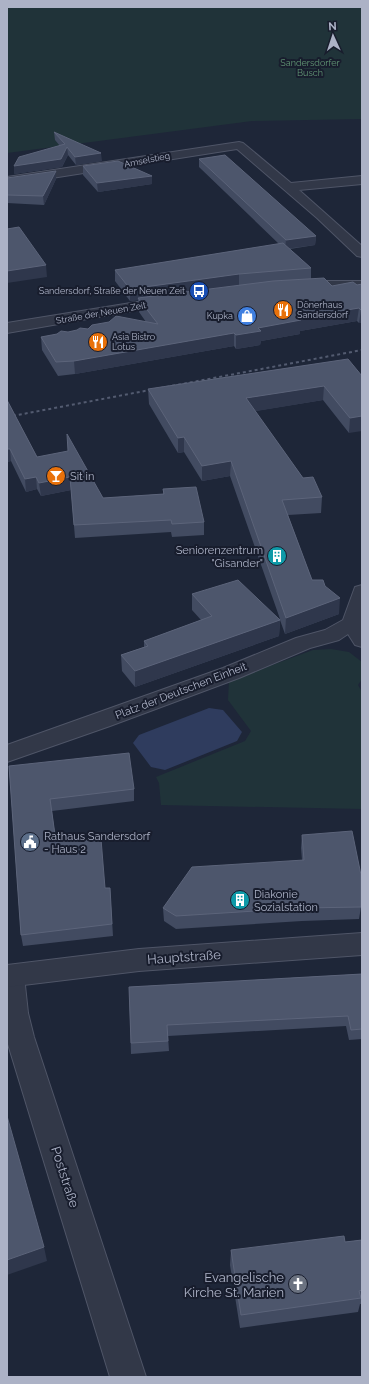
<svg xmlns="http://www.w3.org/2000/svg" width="369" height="1384" viewBox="0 0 369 1384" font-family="Raleway,sans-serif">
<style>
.green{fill:#203339}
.water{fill:#2f3c5e}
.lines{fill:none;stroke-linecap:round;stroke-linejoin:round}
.minor-casing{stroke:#4f5567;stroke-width:2}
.tertiary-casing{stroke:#4f5567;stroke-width:2}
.minor{fill:#323848;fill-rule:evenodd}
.tertiary{fill:#323848;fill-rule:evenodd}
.rail{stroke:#535b70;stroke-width:2;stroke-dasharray:3 3;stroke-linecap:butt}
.wall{fill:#424b61}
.shaded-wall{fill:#2f374c}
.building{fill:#4d566c;stroke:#5c647a}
.labels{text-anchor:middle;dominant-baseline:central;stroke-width:4;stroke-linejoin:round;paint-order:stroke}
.far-park-label{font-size:9px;fill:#629775;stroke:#181d2d}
.far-street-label{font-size:9px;fill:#acb2c6;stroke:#181d2d}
.far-poi-label{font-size:9px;fill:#acb2c6;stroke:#181d2d;text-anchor:end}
.poi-label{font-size:11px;fill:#acb2c6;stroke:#181d2d;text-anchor:start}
.street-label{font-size:11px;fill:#acb2c6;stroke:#181d2d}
.near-street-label{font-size:13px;fill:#acb2c6;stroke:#181d2d}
.near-poi-label{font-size:13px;fill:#acb2c6;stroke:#181d2d;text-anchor:end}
</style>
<rect width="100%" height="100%" fill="#1e2638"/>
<g class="green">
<path d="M7 7H362V119L252 121 7 153Z"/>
<path d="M331 649 349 652 362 662V679L358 685 362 692V809L161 805 159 783 156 777 245 741 251 731 228 700 229 681 313 650Z"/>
</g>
<path class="water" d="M209 708 223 710 242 732 237 741 165 770 151 767 133 743 139 735Z"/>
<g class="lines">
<defs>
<g id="minor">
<path d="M239 142 243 143 291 183 362 176V184L299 190 362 246V257L357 256 317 218 237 149 7 185V177Z"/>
<path d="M362 585V647L355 645 348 634 339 640 310 648 239 678 110 726 7 762V745L223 668 296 638 325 630 343 620 355 587Z"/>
<path d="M10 965 20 968 24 976 28 1013 34 1037 146 1377H110L7 1041V966Z"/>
</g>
<g id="tertiary">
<path d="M301 281H362V289L296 288 294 285 296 282Z"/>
<path d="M168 297 173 298 175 301 173 304 7 333V323Z"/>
<path d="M362 933V955L139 971 7 987V965L139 949Z"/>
</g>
</defs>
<use href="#minor" class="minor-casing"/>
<use href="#tertiary" class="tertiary-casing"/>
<use href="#minor" class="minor"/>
<use href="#tertiary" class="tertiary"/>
<path class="rail" d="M7 417 362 350"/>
</g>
<g class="wall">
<path d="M54 132 102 161 76 165 68 155 62 167 14 174 60 146 55 140Z"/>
<path d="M199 159 316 236 315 245 290 249 311 268V279L332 286 357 285 362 284V323H359L357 321 300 331V334L261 341 260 345 236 349 234 346 75 374 58 376 42 350 41 337 88 329 146 322 139 312 138 300 130 301 115 281V270L279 244 199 167Z"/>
<path d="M83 166 152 184 98 192 83 175Z"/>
<path d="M7 178 56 179 44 205 7 203Z"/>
<path d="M362 376 349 433 323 400 255 411 303 478 322 497 321 513 288 515 312 580 325 586 339 614 285 634 280 620 279 636 135 687 122 671 121 655 144 647V641L201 620 192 610V594L280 619 230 476 202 481 184 452 178 453 149 404 148 389Z"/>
<path d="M7 400 37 457 103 498 163 494V489L204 522V535L172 537 171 532 75 538 71 490 41 496 37 489 26 492 11 461 7 462Z"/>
<path d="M9 766 134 789V801L52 811 56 842 105 888H110L113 936 23 946 21 935Z"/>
<path d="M302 835 361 907 359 919 302 921 176 929 164 921 163 908 302 860 301 848Z"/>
<path d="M362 974V1039L349 1040 346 1026 168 1036 169 1051 131 1054 129 987Z"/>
<path d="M362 1240V1304H360L358 1312 240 1328 230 1265 231 1250 345 1242Z"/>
</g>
<g class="shaded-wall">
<path d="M67 147 68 155 62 167 14 174V166Z"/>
<path d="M101 153 102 161 76 165 75 157Z"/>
<path d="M56 171V179L44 205 43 196Z"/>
<path d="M152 176V184L98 192 97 183Z"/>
<path d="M316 236 315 245 285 249 286 240Z"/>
<path d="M46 265 47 277 7 283V271Z"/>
<path d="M239 274V286L138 298V300L130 301V289Z"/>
<path d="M359 308 357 321 300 331V334L261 341 260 345 236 349V335L258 328 299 318Z"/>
<path d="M361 310H362V323H359Z"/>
<path d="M234 333V346L75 374 74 361Z"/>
<path d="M324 386 323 400 245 413 246 398Z"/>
<path d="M362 416V431L349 433 350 418Z"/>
<path d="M184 437V452L178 453V438Z"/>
<path d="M7 449H10L11 461 7 462Z"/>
<path d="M231 461 230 476 202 481V466Z"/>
<path d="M36 477 37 489 26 492 25 479Z"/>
<path d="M70 477 71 490 41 496 39 483Z"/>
<path d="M340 598 339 614 285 634 286 618Z"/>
<path d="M280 620 279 636 135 687V671Z"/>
<path d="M44 1247 47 1261 7 1275V1260Z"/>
</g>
<g class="building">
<path d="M54 132 101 153 75 157 67 147 61 159 14 166 19 157 65 144Z"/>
<path d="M225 155 316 236 286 240 199 159Z"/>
<path d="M118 161 152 176 97 183 83 166Z"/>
<path d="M56 171 43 196 7 195V178Z"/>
<path d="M19 227 46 265 7 271V229Z"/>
<path d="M283 243 311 268 239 274 130 289 115 270Z"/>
<path d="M324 278 332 286 353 282 357 285 362 284V310H361L359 308 299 318 301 320 258 328 261 331 236 335 234 333 74 361 56 362 41 337 57 334 61 331 68 332 77 330 80 328 88 329 92 325 109 322 116 316 158 324 138 298 273 281Z"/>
<path d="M348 359 362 376V416L350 418 324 386 246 398 303 478 313 477 322 497 282 500 312 580H323L325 586 340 598 286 618 231 461 202 466 184 437 178 438 148 389Z"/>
<path d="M7 400 37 457 68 451 67 434 103 498 164 494 163 489 196 487 204 522 172 524 171 520 74 525 70 477 39 483 36 477 25 479 10 449H7Z"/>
<path d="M238 580 280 620 135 671 121 655 148 646 144 641 212 616 192 594Z"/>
<path d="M129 753 134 789 50 799 56 842 101 839 105 888H110L112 924 21 935 9 766Z"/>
<path d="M352 831 361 875V907L303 908 176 916 163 908 192 867 304 860 302 835Z"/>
<path d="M362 974V1029L351 1030 348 1016 167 1025 168 1041 131 1043 129 987Z"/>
<path d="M7 1116 44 1247 7 1260Z"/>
<path d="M344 1236 345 1242 362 1240V1290L359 1291 361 1298 241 1315 231 1250Z"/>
</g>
<defs>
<symbol id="bus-disc" viewBox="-11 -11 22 22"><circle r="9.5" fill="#1a4fb4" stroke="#181d2d"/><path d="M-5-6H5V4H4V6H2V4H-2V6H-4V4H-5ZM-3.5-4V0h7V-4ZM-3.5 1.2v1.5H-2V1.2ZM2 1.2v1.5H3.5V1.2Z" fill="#fff"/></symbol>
<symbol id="restaurant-disc" viewBox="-11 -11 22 22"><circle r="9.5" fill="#e8710a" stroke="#181d2d"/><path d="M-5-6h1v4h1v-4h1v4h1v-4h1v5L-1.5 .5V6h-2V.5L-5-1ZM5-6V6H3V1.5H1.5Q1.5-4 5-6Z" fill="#fff"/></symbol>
<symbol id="shop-disc" viewBox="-11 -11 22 22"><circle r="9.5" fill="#3f7fe0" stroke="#181d2d"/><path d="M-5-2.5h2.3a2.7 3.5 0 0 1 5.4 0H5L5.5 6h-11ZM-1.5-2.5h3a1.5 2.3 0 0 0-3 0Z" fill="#fff"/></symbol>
<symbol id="bar-disc" viewBox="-11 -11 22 22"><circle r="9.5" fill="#e8710a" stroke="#181d2d"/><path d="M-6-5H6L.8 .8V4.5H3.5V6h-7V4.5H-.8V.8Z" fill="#fff"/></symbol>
<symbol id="building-disc" viewBox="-11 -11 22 22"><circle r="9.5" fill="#0f9aa8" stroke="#181d2d"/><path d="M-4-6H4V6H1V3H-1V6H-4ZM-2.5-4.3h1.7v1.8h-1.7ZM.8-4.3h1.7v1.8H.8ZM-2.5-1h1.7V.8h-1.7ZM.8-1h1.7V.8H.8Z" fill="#fff"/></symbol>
<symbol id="civic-disc" viewBox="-11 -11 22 22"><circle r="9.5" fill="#5c6f8a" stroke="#181d2d"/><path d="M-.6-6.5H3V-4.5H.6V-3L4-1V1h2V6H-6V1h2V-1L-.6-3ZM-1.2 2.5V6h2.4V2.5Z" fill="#fff"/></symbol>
<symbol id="church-disc" viewBox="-11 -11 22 22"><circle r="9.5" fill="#6b7280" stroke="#181d2d"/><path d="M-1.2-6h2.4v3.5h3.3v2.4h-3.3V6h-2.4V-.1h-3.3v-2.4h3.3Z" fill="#fff"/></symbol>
</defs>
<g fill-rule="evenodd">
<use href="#bus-disc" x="188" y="280" width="22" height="22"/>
<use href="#restaurant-disc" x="272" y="299" width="22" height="22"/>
<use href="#shop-disc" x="236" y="305" width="22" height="22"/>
<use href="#restaurant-disc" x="87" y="331" width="22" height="22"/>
<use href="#bar-disc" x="45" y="465" width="22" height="22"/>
<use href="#building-disc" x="266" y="545" width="22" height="22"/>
<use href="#civic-disc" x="19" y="831" width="22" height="22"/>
<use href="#building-disc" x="229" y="889" width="22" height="22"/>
<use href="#church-disc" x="287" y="1273" width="22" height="22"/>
</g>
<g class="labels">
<g class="far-park-label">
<text x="310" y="63">Sandersdorfer<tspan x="310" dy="10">Busch</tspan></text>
</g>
<g class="far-street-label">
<text transform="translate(147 160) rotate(-11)">Amselstieg</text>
<text transform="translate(101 313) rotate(-10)">Straße der Neuen Zeit</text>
</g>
<g class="far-poi-label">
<text x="185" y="291">Sandersdorf, Straße der Neuen Zeit</text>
<text x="297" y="305" text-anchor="start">Dönerhaus<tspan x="297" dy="10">Sandersdorf</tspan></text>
<text x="233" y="316">Kupka</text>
<text x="112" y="337" text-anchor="start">Asia Bistro<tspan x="112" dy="10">Lotus</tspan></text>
</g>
<g class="poi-label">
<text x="70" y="476">Sit in</text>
<text x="263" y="550" text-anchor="end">Seniorenzentrum<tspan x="263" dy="13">"Gisander"</tspan></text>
<text x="44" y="836">Rathaus Sandersdorf<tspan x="44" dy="13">- Haus 2</tspan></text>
<text x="254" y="894">Diakonie<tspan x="254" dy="13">Sozialstation</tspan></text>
</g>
<g class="street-label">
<text transform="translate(181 691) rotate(-21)">Platz der Deutschen Einheit</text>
</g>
<g class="near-street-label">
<text transform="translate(184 957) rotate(-4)">Hauptstraße</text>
<text transform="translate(65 1177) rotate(72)">Poststraße</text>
</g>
<g class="near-poi-label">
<text x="284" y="1277">Evangelische<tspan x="284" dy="15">Kirche St. Marien</tspan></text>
</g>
</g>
<rect width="369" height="1384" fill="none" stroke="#acb2c6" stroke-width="16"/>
<g transform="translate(333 36) rotate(357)" stroke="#181d2d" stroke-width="3" paint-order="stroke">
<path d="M0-3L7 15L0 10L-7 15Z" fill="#acb2c6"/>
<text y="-6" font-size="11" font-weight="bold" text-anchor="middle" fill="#acb2c6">N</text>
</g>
</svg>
